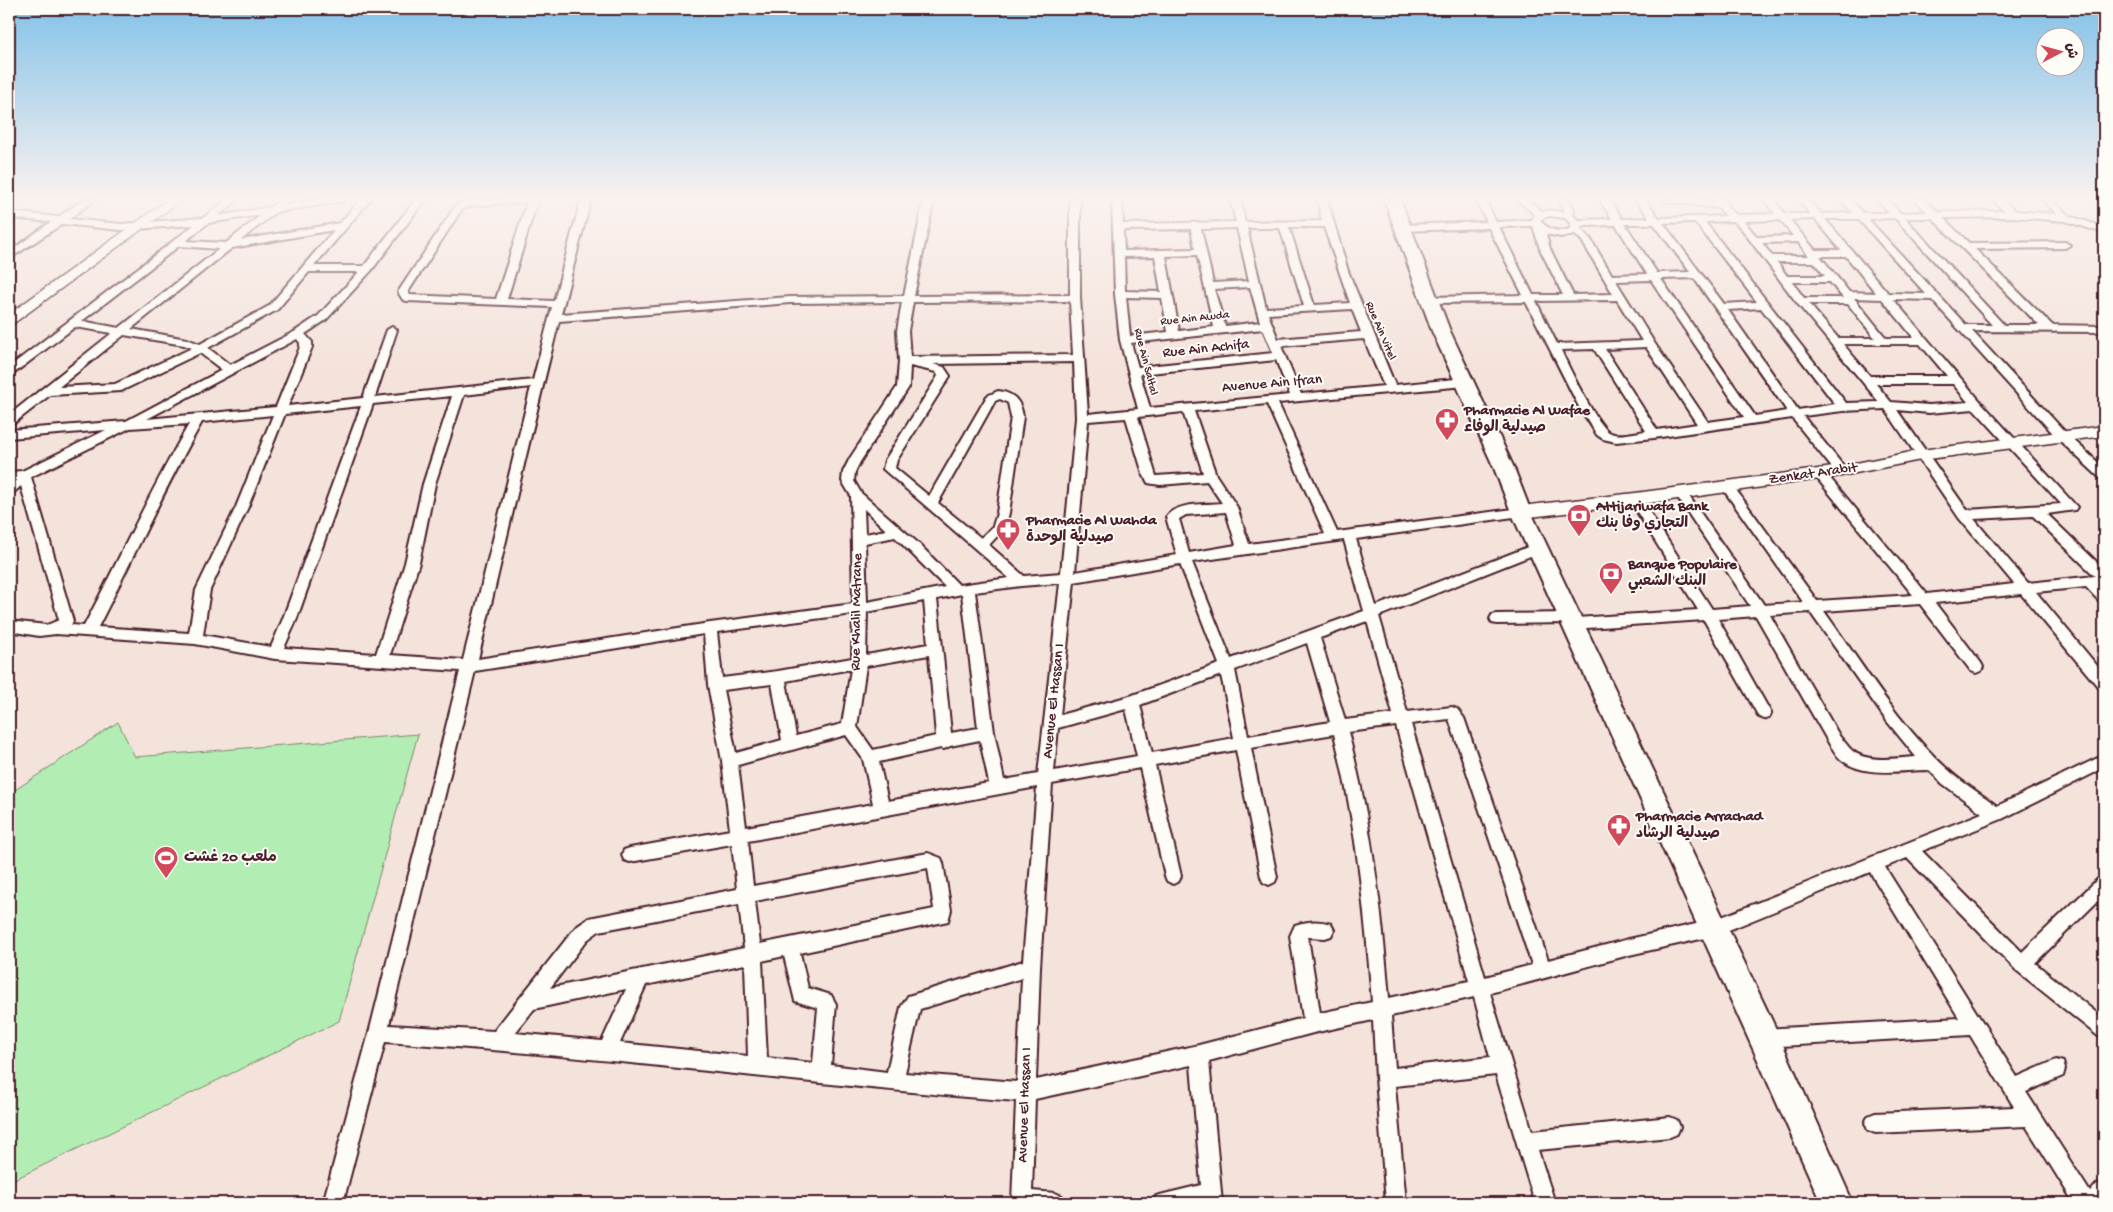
<svg xmlns="http://www.w3.org/2000/svg" width="2113" height="1212" viewBox="0 0 2113 1212" font-family="'Gochi Hand','Playpen Sans Arabic',sans-serif">
<style>
.green{fill:#b2eeb3;stroke:#7e866f}
.lines{fill:none;stroke-linecap:round;stroke-linejoin:round}
.minor-casing{stroke:#4a1f2b;stroke-width:4}
.tertiary-casing{stroke:#4a1f2b;stroke-width:3}
.primary-casing{stroke:#4a1f2b;stroke-width:4}
.minor{fill:#fdfcf7;fill-rule:evenodd}
.tertiary{fill:#fdfcf7;fill-rule:evenodd}
.primary{fill:#fdfcf7;fill-rule:evenodd}
.labels{text-anchor:middle;dominant-baseline:central;stroke-width:4;stroke-linejoin:round;paint-order:stroke}
.far-street-label{font-size:12px;fill:#4a1f2b;stroke:#fdfcf7}
.street-label{font-size:15px;fill:#4a1f2b;stroke:#fdfcf7}
.poi-label{font-size:15px;font-weight:bold;fill:#4a1f2b;stroke:#fdfcf7;text-anchor:start}
</style>
<rect width="100%" height="100%" fill="#f4e3db"/>
<filter id="ink" filterUnits="userSpaceOnUse"><feTurbulence type="fractalNoise" baseFrequency=".02" numOctaves="2"/><feDisplacementMap in="SourceGraphic" scale="10" xChannelSelector="R" yChannelSelector="G"/><feConvolveMatrix kernelMatrix="1 2 1 2 8 2 1 2 1" color-interpolation-filters="sRGB"/></filter>
<g filter="url(#ink)">
<path class="green" d="M118 722 135 757 418 734 339 1021 9 1182V794Z"/>
<g class="lines">
<defs>
<path id="minor" d="M85 199H96L69 219 121 224 203 218 228 199H239L218 216 270 207 281 199H292L285 205 324 199H345L340 202 276 212 241 240 340 223 361 199H371L314 266H364L416 199H426L371 271 326 320 305 334 312 342V347L288 406 363 398 387 330 392 327 397 330 375 397 533 380 552 307 407 301 403 300 398 292 456 205 467 201 538 199 507 299 554 301 581 199H591L561 314 790 297 904 296 924 199H934L914 296 1070 295V199H1080V298L1088 414 1138 409 1120 340 1115 294 1112 199H1122L1123 224 1236 222 1230 199H1240L1245 222 1322 221 1317 199H1327L1348 271 1395 385 1465 378 1471 382 1465 386 1278 403 1337 532 1521 508 1526 509 1527 512 1526 515 1521 516 1356 539 1376 606 1533 545H1543L1545 548 1543 551 1379 616 1407 712 1452 707 1457 709 1464 718 1548 960 1629 939 1714 920 1982 813 1943 784 1929 770C1901 770 1867 778 1843 761 1837 757 1834 750 1830 745L1756 616 1718 619 1771 713 1769 717 1764 719 1759 717 1704 620 1572 629 1567 628 1565 623 1497 624 1492 623 1490 619 1492 615 1497 614 1569 613 1574 614 1576 618 1698 610 1629 499 1631 496H1639L1712 609 1750 606 1674 492 1680 488 1684 489 1764 605 1803 602 1723 489 1721 486 1727 482 1731 483 1817 601 1913 595 1816 477 1814 474 1820 470 1824 471 1927 594 2014 584 1959 518 1885 409 1843 411 1803 416 1845 468 1847 471 1845 474H1837L1792 418 1654 438 1616 442 1603 439 1597 435 1578 405 1526 302 1429 303 1424 300 1429 297 1523 295 1489 228 1401 231 1396 228 1401 225 1487 222 1475 199H1485L1496 222 1531 220 1535 215 1516 199H1527L1543 212 1548 210 1564 212V209L1558 199H1568L1574 209 1573 215 1578 220 1612 219 1599 199H1609L1622 219 1649 218 1635 199H1645L1659 218 1726 216 1719 208 1667 202 1662 199H1688L1716 202 1714 199H1724L1728 208 1737 215 1775 214 1763 199H1773L1785 214H1810L1798 199H1808L1821 214 1853 213 1840 199H1850L1863 213H1889L1877 199H1887L1900 213 1927 212 1914 199H1924L1938 212 2004 211 1992 199H2002L2016 211 2057 214 2041 199H2051L2069 216 2104 227V233L2065 221 2013 217 1943 218 1969 243 2065 242 2070 245 2065 248 1975 249 2052 325 2104 326V332L1972 331 2066 433 2104 468V479L2100 478 2058 439 1932 300 1893 299 1981 402 2077 507 2075 510 2047 514 2104 569V585H2101L2104 589V602L2099 601 2086 587 2036 592 2104 674V690L2099 688 2021 594 1935 603 1981 663 1983 667 1981 671 1976 673 1971 671 1920 604 1824 611C1864 667 1901 729 1953 774 1967 786 1983 795 1997 806L2104 755V768L2002 819 1922 851 2022 952 2098 879 2104 876V895L2035 963 2104 1019V1039L2098 1036 2016 970 1907 858 1885 867 2017 1077 2056 1060 2063 1062 2065 1069 2063 1076 2026 1092 2090 1192 2097 1184 2104 1181V1203H2074L2026 1126 1875 1133 1868 1130 1865 1123 1868 1116 1875 1113 2014 1107 1970 1035 1764 1047 1758 1044 1755 1038 1758 1032 1764 1029 1959 1018 1870 872 1714 936 1629 955 1490 993 1532 1131 1670 1117 1677 1120 1680 1127 1677 1134 1670 1137 1538 1150 1555 1203H1535L1496 1075 1395 1086 1406 1203H1386L1376 1078 1373 1020 1313 1033 1209 1061 1222 1203H1153L1156 1196 1201 1185 1191 1065 1035 1099 1032 1191 1055 1193 1062 1196 1065 1203H1012L1016 1101C805 1085 596 1055 385 1042L343 1203H323L369 1033 460 671 275 659 195 644 56 634 39 636 9 631V621L47 625 59 620 21 486 13 493 9 494V483L12 480H9V472L22 471 106 430 9 438V430L126 421 222 370 200 353 121 391 50 395 13 424 9 425V415L112 333 75 327 13 374 9 375V367L194 225 121 230 62 224 9 259V252L51 222 9 218V212L58 217ZM527 202 496 299 410 295 408 292 462 209 471 206ZM261 215 226 243 186 241 208 223ZM1549 216 1565 218 1571 224V228C1560 234 1550 230 1541 222V219ZM1895 218 1992 325H1966L1868 219ZM1905 218H1932L2039 325H2004ZM1815 219 1841 250H1815L1790 220ZM1825 219H1858L1926 294 1888 293ZM1780 220 1793 236 1757 237 1744 221ZM1733 221 1741 228 1797 303 1879 402 1846 403 1705 222ZM1695 222 1757 302 1724 304 1663 223ZM1625 224H1654L1690 272 1657 273ZM1616 225 1647 274 1612 275 1591 240 1581 228V226ZM1533 226 1540 249 1563 295H1533L1499 227ZM1289 227H1324L1350 303 1314 305ZM1237 228 1249 281 1213 283 1201 229ZM1247 228H1280L1304 306 1266 308ZM1191 229 1195 249 1124 251 1123 230ZM334 230 269 306 200 344 187 339 131 329 232 248ZM1546 234 1561 237 1575 234 1582 241 1613 294 1573 295 1550 249ZM1798 242 1809 256H1772L1762 243ZM179 246 219 249 119 328 82 321ZM1197 255 1214 327 1179 331 1166 256ZM1155 256 1161 292 1125 291 1124 257ZM1820 256H1846L1876 293 1849 292ZM1777 262H1814L1825 276H1787ZM309 272H359L318 316 294 332 230 365 208 348 277 310ZM1694 278 1787 411 1755 416 1661 279ZM1651 280 1744 417 1708 422 1655 344 1616 281ZM1792 282H1830L1843 298H1804ZM1250 287 1260 322 1225 326 1214 289ZM1126 297 1162 298 1168 332 1130 336ZM1854 298 1882 299 1914 338H1886ZM1617 300 1642 341 1557 344 1536 301ZM1070 301 1073 355 910 357 908 331 913 302ZM902 302 897 331 899 361 897 387 850 458 843 472 842 481 851 496 853 604 710 623 478 659C505 546 531 432 559 321L790 303ZM1809 304H1848L1875 338H1838ZM1761 308 1835 404 1798 410 1728 310ZM1352 309 1361 332 1278 339 1268 314ZM1263 329 1273 353 1138 367 1131 343ZM124 335 184 345 192 348 115 384 59 387ZM297 339 300 343V347L276 407 147 419ZM1364 339 1384 386 1301 394 1281 346ZM1843 344H1920L1947 376H1870ZM1646 347 1697 424 1657 430 1605 349ZM1594 349 1646 431C1636 432 1620 437 1611 433 1598 428 1568 366 1561 350ZM1276 360 1290 395 1150 408 1140 374ZM1074 362 1076 418 1061 573 1024 576 989 545 1005 528 1009 513 1023 417C1021 401 1014 393 998 391L987 396 929 496 895 468 897 460 950 376 944 367 933 364ZM910 366 936 372 938 376 885 460 883 469 1009 578 959 585 919 544 861 493 854 481 855 472 860 462 909 387ZM1876 384H1953L1968 402 1929 405 1891 402ZM531 387 463 660 390 655 419 563 435 484 464 395ZM452 396 423 484 405 563 376 654 284 648 296 621 373 404ZM1000 399 1008 403 1011 417 997 513 993 526 981 538 938 503 995 401ZM1267 404 1325 534 1249 544 1237 507 1216 475 1194 411ZM361 406 282 621 271 647 203 635 210 590 248 507 285 414ZM1974 409 2061 504 1967 510 1897 410 1929 413ZM1183 412 1203 473 1156 476 1138 417ZM273 415 236 507 196 590 189 633 98 627C133 559 164 489 202 422ZM1126 418 1143 474 1148 483 1160 485 1207 481 1222 503C1205 505 1176 502 1166 517L1177 555 1075 572 1088 421ZM189 424C151 489 120 558 84 626L71 625 73 621 31 477 130 428ZM864 509 886 530 865 534ZM1226 512 1236 545 1189 553 1179 519 1186 515ZM2033 516 2095 576 2028 583 1974 519ZM895 537 945 587 867 602 865 543ZM1344 540 1364 611 1231 659 1192 562ZM1180 564 1219 664 1130 696 1060 715 1074 582ZM1060 583 1038 774 1004 780 994 732 975 592 1021 586ZM962 594 978 728 951 733 937 599ZM924 601 928 644 866 655 867 612ZM1810 612 1886 720 1916 757C1897 758 1870 763 1854 752 1848 748 1845 741 1840 737L1770 615ZM853 614 852 658 778 671 722 678 717 632ZM1367 621 1393 714 1345 720 1320 638ZM704 634 708 685 722 761 730 830 630 848 624 850 622 855 624 860 630 862 732 844 737 889 589 918 575 928 494 1031 389 1025 475 671ZM1307 643 1330 722 1248 736 1235 670ZM929 655 936 736 873 750 857 727 866 666ZM851 669 842 724 796 736 786 681ZM1221 675 1234 738 1152 753 1140 705ZM772 684 782 740 736 753 723 690ZM1126 709 1137 756 1054 771 1058 728ZM1449 719 1532 965 1485 977 1411 724ZM1396 726 1469 981 1389 998C1382 909 1371 819 1348 732ZM1334 734C1356 822 1365 912 1372 1002L1320 1013 1308 937 1325 938 1331 936 1334 930 1331 924C1319 920 1307 921 1295 925L1290 936 1303 1018 1199 1045 1036 1080 1040 967 1052 784 1140 768 1165 876 1167 881 1173 884 1179 881 1181 876 1155 765 1236 750 1261 877 1263 882 1269 885 1275 882 1277 877 1251 748ZM846 735 863 759 873 804 746 827 738 765ZM980 740 989 783 888 801 879 762 941 748 944 749 950 746ZM1037 787 1023 961 908 996 901 1007 887 1072 831 1065 836 1004 831 995 808 988 800 953 948 921 951 910 943 863 941 858 928 853 753 886 748 841ZM928 868 934 909 760 944 755 901ZM739 904 744 948 550 988 587 940 599 931ZM784 956 795 1001 818 1008 813 1063 767 1058 762 961ZM745 964 748 1056 620 1043 646 985ZM1022 978 1017 1082 905 1073 920 1009ZM626 989 602 1041 515 1033 534 1009ZM1474 997 1490 1057 1395 1068 1391 1016Z"/>
<g id="tertiary">
<path d="M169 199H183L14 323 9 324V314Z"/>
<path d="M2104 426V436L1921 460 1841 476 1635 505 1521 518 1515 516 1513 512 1515 508 1521 506 1635 493 1841 466 1921 450Z"/>
</g>
<path id="primary" d="M1384 199H1400L1450 331 1514 468 1531 512 1775 1027 1853 1203H1821L1753 1049 1511 512 1494 468 1432 331Z"/>
</defs>
<use href="#minor" class="minor-casing"/>
<use href="#tertiary" class="tertiary-casing"/>
<use href="#primary" class="primary-casing"/>
<use href="#minor" class="minor"/>
<use href="#tertiary" class="tertiary"/>
<use href="#primary" class="primary"/>
</g>
</g>
<linearGradient id="sky" x2="0" y2="1"><stop stop-color="#83c2e9"/><stop offset="0.54" stop-color="#faf2ef"/><stop offset="1" stop-color="#faf2ef" stop-opacity="0"/></linearGradient>
<rect width="2113" height="368" fill="url(#sky)"/>
<defs>
<symbol id="pharmacy-pin" viewBox="-11 -11 22 30"><path d="M0 17L-7.5 6A9.5 9.5 0 1 1 7.5 6Z" fill="#d1495b" stroke="#fdfcf7"/><path d="M-2-6h4v4h4v4h-4v4h-4v-4h-4v-4h4Z" fill="#fff"/></symbol>
<symbol id="bank-pin" viewBox="-11 -11 22 30"><path d="M0 17L-7.5 6A9.5 9.5 0 1 1 7.5 6Z" fill="#d1495b" stroke="#fdfcf7"/><path d="M-6-4H6V4H-6ZM0-2.3a2.3 2.3 0 1 0 0 4.6a2.3 2.3 0 1 0 0-4.6Z" fill="#fff"/></symbol>
<symbol id="stadium-pin" viewBox="-11 -11 22 30"><path d="M0 17L-7.5 6A9.5 9.5 0 1 1 7.5 6Z" fill="#d1495b" stroke="#fdfcf7"/><path d="M0-5a6.5 5 0 1 0 0 10a6.5 5 0 1 0 0-10ZM-3.5-1.8h7v3.6h-7Z" fill="#fff"/></symbol>
</defs>
<g fill-rule="evenodd">
<use href="#pharmacy-pin" x="1433" y="406" width="28" height="38"/>
<use href="#bank-pin" x="1565" y="502" width="28" height="38"/>
<use href="#pharmacy-pin" x="994" y="516" width="28" height="38"/>
<use href="#bank-pin" x="1597" y="560" width="28" height="38"/>
<use href="#pharmacy-pin" x="1605" y="812" width="28" height="38"/>
<use href="#stadium-pin" x="152" y="844" width="28" height="38"/>
</g>
<g class="labels">
<g class="far-street-label">
<text transform="translate(1195 319) rotate(-6)">Rue Ain Awda</text>
<text transform="translate(1380 331) rotate(67)">Rue Ain Vitel</text>
<text transform="translate(1145 362) rotate(76)">Rue Ain Saltal</text>
</g>
<g class="street-label">
<text transform="translate(1206 349) rotate(-6)">Rue Ain Achifa</text>
<text transform="translate(1272 384) rotate(-5)">Avenue Ain Ifran</text>
<text transform="translate(1813 474) rotate(-8)">Zenkat Arabit</text>
<text transform="translate(857 612) rotate(-89)">Rue Khalil Matrane</text>
<text transform="translate(1054 701) rotate(-84)">Avenue El Hassan I</text>
<text transform="translate(1025 1105) rotate(-88)">Avenue El Hassan I</text>
</g>
<g class="poi-label">
<text x="1464" y="411">Pharmacie Al Wafae<tspan x="1464" dy="17">صيدلية الوفاء</tspan></text>
<text x="1596" y="507">Attijariwafa Bank<tspan x="1596" dy="17">التجاري وفا بنك</tspan></text>
<text x="1026" y="521">Pharmacie Al Wahda<tspan x="1026" dy="17">صيدلية الوحدة</tspan></text>
<text x="1628" y="565">Banque Populaire<tspan x="1628" dy="17">البنك الشعبي</tspan></text>
<text x="1636" y="817">Pharmacie Arrachad<tspan x="1636" dy="17">صيدلية الرشاد</tspan></text>
<text x="184" y="858">ملعب 20 غشت</text>
</g>
</g>
<rect width="2113" height="1212" fill="none" stroke="#fdfcf7" stroke-width="30"/>
<rect x="15" y="15" width="2083" height="1182" fill="none" stroke="#4a1f2b" stroke-width="2" filter="url(#ink)"/>
<g transform="translate(2060 52) rotate(84)"><circle r="24" fill="#fdfcf7" stroke="#b5a4a5"/>
<path d="M0-4L9 19L0 12L-9 19Z" fill="#d1495b"/>
<text y="-8" font-size="14" font-weight="bold" text-anchor="middle" fill="#4a1f2b">ش</text>
</g>
</svg>
